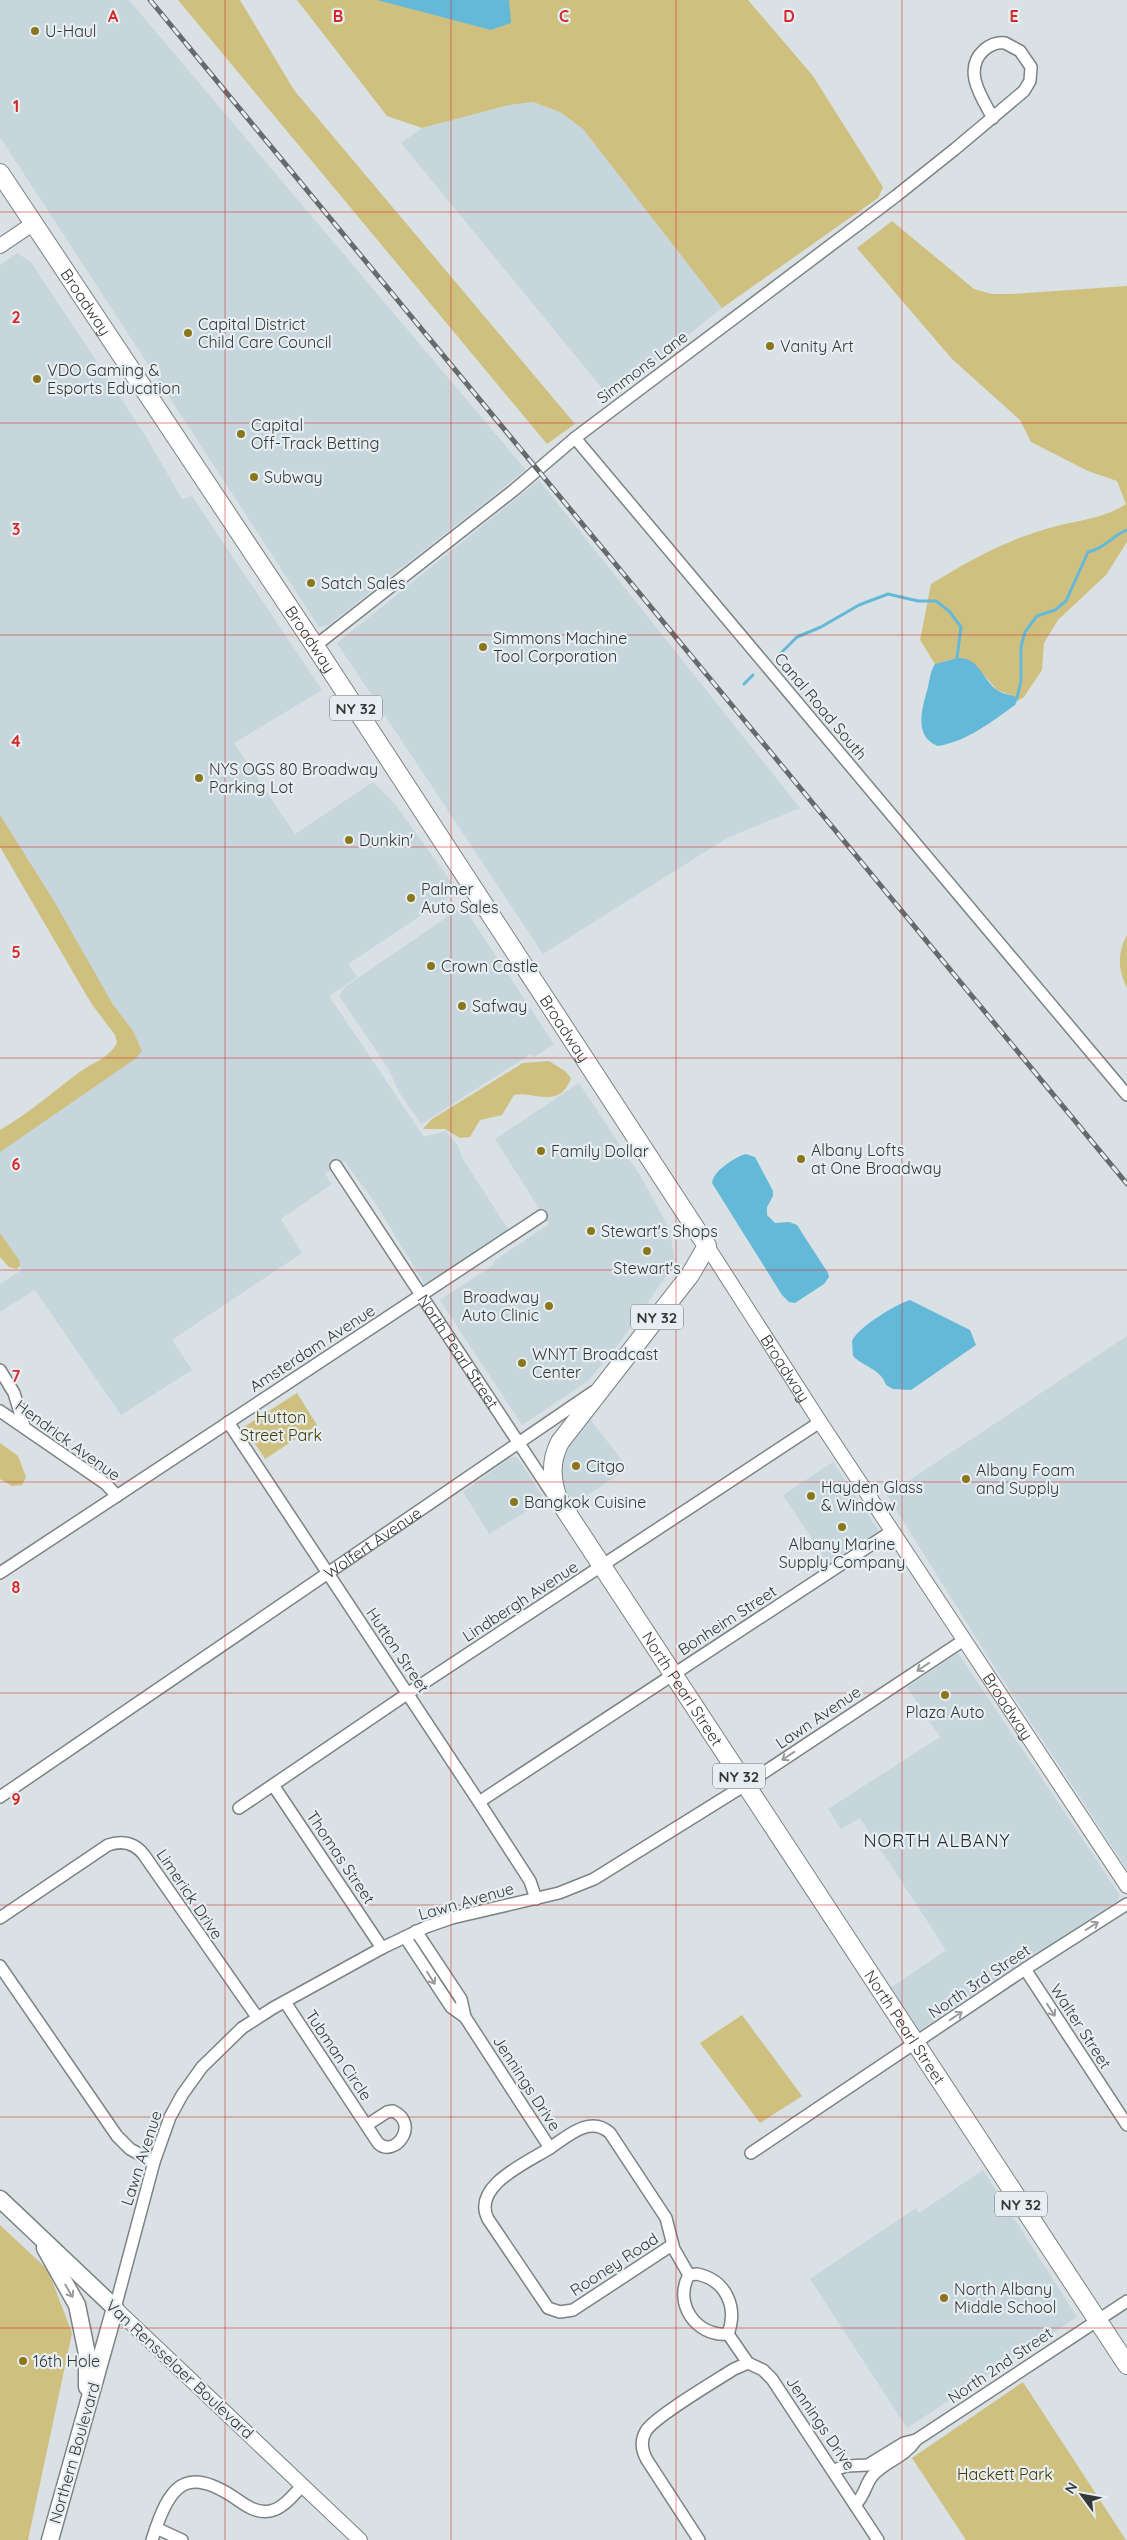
<svg xmlns="http://www.w3.org/2000/svg" width="1127" height="2540" viewBox="0 0 1127 2540" font-family="Quicksand,sans-serif">
<style>
.built{fill:#c6d6dc}
.green{fill:#cfc080}
.water{fill:#65b9d8}
.lines{fill:none;stroke-linecap:round;stroke-linejoin:round}
.stream{stroke:#65b9d8;stroke-width:3}
.minor-casing{stroke:#7c8385;stroke-width:14}
.tertiary-casing{stroke:#7c8385;stroke-width:16}
.secondary-casing{stroke:#7c8385;stroke-width:19}
.primary-casing{stroke:#7c8385;stroke-width:20}
.minor{stroke:#fff;stroke-width:11}
.tertiary{stroke:#fff;stroke-width:14}
.secondary{stroke:#fff;stroke-width:16}
.primary{stroke:#fff;stroke-width:18}
.rail-casing{stroke:#666a6c;stroke-width:5}
.rail{stroke:#e6eef1;stroke-width:3;stroke-dasharray:9;stroke-linecap:butt}
.oneway{stroke:#9a9c9c}
.grid{fill:none;stroke:#d62828;stroke-width:1;stroke-opacity:0.55}
.poi-dot{fill:#8a771b;stroke:#e6eef1;stroke-width:2}
.labels{text-anchor:middle;dominant-baseline:central;stroke-width:4.5;stroke-linejoin:round;paint-order:stroke}
.shield{fill:#e6eef1;stroke:#6a6f70;stroke-width:1}
.shield-label{font-size:15px;font-weight:bold;fill:#353839}
.poi-label{font-size:16px;fill:#353839;stroke:#e6eef1;text-anchor:start}
.street-label{font-size:16px;fill:#353839;stroke:#e6eef1}
.park-label{font-size:16px;fill:#473b00;stroke:#e6eef1}
.neighbourhood-label{font-size:18px;letter-spacing:1px;fill:#262c2e;stroke:#e6eef1}
.grid-label{font-size:16px;text-anchor:middle;font-weight:bold;fill:#d62828;stroke:#e6eef1;stroke-width:4.5;stroke-linejoin:round;paint-order:stroke}
</style>
<rect width="100%" height="100%" fill="#d9e1e4"/>
<g class="built">
<path d="M0 0H129L526 470 327 626 319 627 0 137Z"/>
<path d="M533 102 560 112 583 129 722 308 610 398 401 143 422 128 509 105Z"/>
<path d="M17 253 31 262 145 435 182 499 192 496 322 690 234 743 295 834 373 782 395 804 454 886 449 897 348 964 357 977 329 996 424 1137 446 1131 458 1146 463 1159 509 1231 429 1284 424 1283 374 1201 344 1161 325 1174 332 1184 281 1219 302 1253 172 1340 192 1370 121 1415 35 1290 0 1312V1284L22 1270 0 1238V1144L132 1047 0 826V265Z"/>
<path d="M539 480 800 808 727 838 543 954 337 643Z"/>
<path d="M463 906 554 1044 534 1057 531 1054 421 1124 399 1092 388 1068 339 996 345 987Z"/>
<path d="M579 1083 641 1177 670 1230 675 1263 621 1341 588 1381 522 1425 440 1300 492 1266 494 1261 549 1224 495 1139Z"/>
<path d="M1127 1336V1869L992 1663 887 1495Z"/>
<path d="M589 1418 628 1468 571 1506 562 1488 559 1473 568 1444Z"/>
<path d="M517 1457 545 1500 489 1534 463 1492 510 1458Z"/>
<path d="M833 1462 879 1531 830 1566 783 1495Z"/>
<path d="M958 1653 1120 1895 1117 1901 917 2032 889 1989 946 1950 860 1818 841 1829 828 1809 940 1737 907 1687Z"/>
<path d="M983 2170 1077 2317 907 2428 810 2279 916 2208 919 2213Z"/>
</g>
<g class="green">
<path d="M178 0H240L294 90 575 424 547 444Z"/>
<path d="M297 0H748L813 76 883 187 878 198 722 308 583 129 560 112 533 102 509 105 422 128 387 116Z"/>
<path d="M892 221 974 289 992 294H1011L1127 286V542L1106 575 1058 620 1044 643 1042 670 1024 697 1017 701 1014 696 997 690 984 675 953 659 935 664 920 640 931 584C970 560 1008 539 1053 527 1078 520 1104 519 1126 504L1117 481 1088 471 1031 442 1020 420 952 359 857 248Z"/>
<path d="M0 815 54 901 112 1003 133 1031 142 1051 135 1059 0 1152V1130C29 1113 54 1091 81 1071 94 1062 110 1057 117 1043L115 1035 91 1003 0 847Z"/>
<path d="M1127 935V988C1118 970 1117 954 1127 935Z"/>
<path d="M549 1061 565 1071 571 1078C559 1111 533 1090 514 1095L502 1115 480 1120 470 1137 460 1138 445 1129H423L432 1119 523 1063Z"/>
<path d="M0 1233 19 1260 20 1265 17 1269 9 1267 0 1257Z"/>
<path d="M297 1393 317 1425 265 1459 244 1427Z"/>
<path d="M0 1443 18 1456 26 1477 22 1485 12 1486 0 1479Z"/>
<path d="M742 2015 802 2096 760 2123 700 2043Z"/>
<path d="M0 2225 48 2270 72 2333 28 2540H0Z"/>
<path d="M1023 2382 1126 2540H966L912 2458Z"/>
</g>
<g class="water">
<path d="M377 0H509L511 23 491 30Z"/>
<path d="M957 658C979 656 982 679 997 690 1002 694 1010 694 1016 697L1017 701 1015 705C991 722 968 741 938 746 912 736 923 706 928 687 930 678 930 672 935 664Z"/>
<path d="M746 1154 755 1157 773 1191V1196L767 1207V1215L775 1223 789 1222 797 1225 828 1273 829 1277 824 1284 795 1303 789 1302 782 1295 712 1183C713 1171 735 1157 746 1154Z"/>
<path d="M910 1300 970 1330 976 1345 911 1390 893 1389 886 1385C881 1369 864 1367 853 1356L852 1341C857 1328 896 1304 910 1300Z"/>
</g>
<g class="lines">
<g class="stream">
<path d="M778 656 797 637 821 627 859 605 888 594 918 601H936L949 611 961 627 957 658"/>
<path d="M744 684 753 675"/>
<path d="M1017 698 1021 681V647L1025 632 1037 616 1055 610 1066 601 1088 552C1104 549 1112 536 1127 530"/>
</g>
<defs>
<g id="minor">
<path d="M575 438 1127 1095"/>
<path d="M315 646 514 490 575 438 896 196 955 149 1024 91 1030 81 1031 67 1020 51 1005 43C997 42 990 45 984 50 962 70 982 98 993 118"/>
<path id="s1" d="M336 1166 553 1495"/>
<path d="M0 1370 14 1393 24 1426"/>
<path d="M0 1411 106 1484 117 1496"/>
<path d="M228 1422 479 1802 530 1881 536 1899"/>
<path d="M0 1573 541 1216"/>
<path d="M273 1785 382 1948"/>
<path id="s2" d="M0 1797 593 1392"/>
<path d="M479 1802 892 1531"/>
<path d="M239 1808 407 1694 820 1422"/>
<path d="M0 1918 108 1845C122 1840 135 1843 144 1855L257 2017"/>
<path d="M416 1931 461 1999 465 2017"/>
<path d="M405 1937 451 2007 465 2017 550 2148C568 2136 590 2115 610 2133L666 2218 674 2249 689 2275"/>
<path d="M0 1966 117 2136 130 2149 154 2162"/>
<path d="M1025 1969 1127 2125"/>
<path d="M285 2002 378 2143C394 2159 421 2124 393 2111L387 2112 367 2125"/>
<path d="M550 2148C528 2162 471 2186 488 2219L548 2308 560 2312 573 2310 672 2245"/>
<path d="M751 2153 1025 1969 1127 1904"/>
<path d="M697 2274C726 2280 738 2307 728 2334 696 2337 673 2303 689 2275Z"/>
<path d="M115 2308 154 2162 170 2117 182 2095 202 2067 242 2028 273 2008 382 1948 426 1927 452 1918 559 1893 594 1879 745 1785 964 1640"/>
<path d="M728 2334 748 2363 763 2370 772 2379 878 2540"/>
<path d="M833 2470 847 2466 868 2465 904 2443 916 2440 1127 2301"/>
<path d="M855 2505C866 2494 865 2484 873 2475 886 2461 905 2457 916 2440"/>
<path d="M156 2528C172 2481 190 2468 235 2498 245 2505 257 2514 270 2511 283 2509 294 2494 303 2485"/>
<path d="M152 2540 156 2528 182 2540"/>
<path d="M699 2540 647 2460C642 2451 640 2441 646 2431 654 2417 717 2380 734 2369L748 2363"/>
</g>
<g id="tertiary">
<path d="M0 246 34 223"/>
<path id="s3" d="M707 1246 820 1422 1127 1886"/>
<path d="M115 2308 360 2540"/>
</g>
<g id="secondary">
<path d="M0 2199 115 2308 50 2540"/>
<path d="M45 2248 77 2305 87 2354V2387"/>
</g>
<g id="primary">
<path id="s4" d="M0 173 315 646 707 1246 690 1275 560 1442C550 1461 551 1479 558 1499L1127 2365"/>
</g>
</defs>
<use href="#minor" class="minor-casing"/>
<use href="#tertiary" class="tertiary-casing"/>
<use href="#secondary" class="secondary-casing"/>
<use href="#primary" class="primary-casing"/>
<use href="#minor" class="minor"/>
<use href="#tertiary" class="tertiary"/>
<use href="#secondary" class="secondary"/>
<use href="#primary" class="primary"/>
<defs>
<path id="rail" d="M150 0 1127 1184"/>
</defs>
<use href="#rail" class="rail-casing"/>
<use href="#rail" class="rail"/>
</g>
<defs><path id="oneway-shaft" d="M-6 0H5M1.5-3L5.5 0L1.5 3" fill="none" stroke-width="1.6" stroke-linecap="round" stroke-linejoin="round" transform="scale(1.25)"/></defs>
<g class="oneway">
<use href="#oneway-shaft" transform="translate(923 1667) rotate(146)"/>
<use href="#oneway-shaft" transform="translate(788 1756) rotate(146)"/>
<use href="#oneway-shaft" transform="translate(1092 1926) rotate(-32)"/>
<use href="#oneway-shaft" transform="translate(431 1978) rotate(57)"/>
<use href="#oneway-shaft" transform="translate(1051 2010) rotate(57)"/>
<use href="#oneway-shaft" transform="translate(956 2016) rotate(-34)"/>
<use href="#oneway-shaft" transform="translate(69 2291) rotate(60)"/>
</g>
<path class="grid" d="M225 0V2540M451 0V2540M676 0V2540M902 0V2540M0 212H1127M0 423H1127M0 635H1127M0 847H1127M0 1058H1127M0 1270H1127M0 1482H1127M0 1693H1127M0 1905H1127M0 2117H1127M0 2328H1127"/>
<g class="poi-dot">
<circle cx="35" cy="31" r="5"/>
<circle cx="188" cy="333" r="5"/>
<circle cx="770" cy="346" r="5"/>
<circle cx="37" cy="379" r="5"/>
<circle cx="241" cy="434" r="5"/>
<circle cx="254" cy="477" r="5"/>
<circle cx="311" cy="583" r="5"/>
<circle cx="483" cy="647" r="5"/>
<circle cx="199" cy="778" r="5"/>
<circle cx="349" cy="840" r="5"/>
<circle cx="411" cy="898" r="5"/>
<circle cx="431" cy="966" r="5"/>
<circle cx="462" cy="1006" r="5"/>
<circle cx="541" cy="1151" r="5"/>
<circle cx="801" cy="1159" r="5"/>
<circle cx="591" cy="1231" r="5"/>
<circle cx="647" cy="1251" r="5"/>
<circle cx="549" cy="1306" r="5"/>
<circle cx="522" cy="1363" r="5"/>
<circle cx="576" cy="1466" r="5"/>
<circle cx="966" cy="1479" r="5"/>
<circle cx="811" cy="1496" r="5"/>
<circle cx="514" cy="1502" r="5"/>
<circle cx="842" cy="1527" r="5"/>
<circle cx="945" cy="1695" r="5"/>
<circle cx="944" cy="2298" r="5"/>
<circle cx="23" cy="2361" r="5"/>
</g>
<g class="labels">
<g class="shield">
<rect x="330" y="695.5" width="52" height="25" rx="4"/>
<rect x="631" y="1304.5" width="52" height="25" rx="4"/>
<rect x="713" y="1763.5" width="52" height="25" rx="4"/>
<rect x="995" y="2191.5" width="52" height="25" rx="4"/>
</g>
<g class="shield-label">
<text x="356" y="708">NY 32</text>
<text x="657" y="1317">NY 32</text>
<text x="739" y="1776">NY 32</text>
<text x="1021" y="2204">NY 32</text>
</g>
<g class="poi-label">
<text x="45" y="31">U-Haul</text>
<text x="198" y="324">Capital District<tspan x="198" dy="18">Child Care Council</tspan></text>
<text x="780" y="346">Vanity Art</text>
<text x="47" y="370">VDO Gaming &amp;<tspan x="47" dy="18">Esports Education</tspan></text>
<text x="251" y="425">Capital<tspan x="251" dy="18">Off-Track Betting</tspan></text>
<text x="264" y="477">Subway</text>
<text x="321" y="583">Satch Sales</text>
<text x="493" y="638">Simmons Machine<tspan x="493" dy="18">Tool Corporation</tspan></text>
<text x="209" y="769">NYS OGS 80 Broadway<tspan x="209" dy="18">Parking Lot</tspan></text>
<text x="359" y="840">Dunkin'</text>
<text x="421" y="889">Palmer<tspan x="421" dy="18">Auto Sales</tspan></text>
<text x="441" y="966">Crown Castle</text>
<text x="472" y="1006">Safway</text>
<text x="811" y="1150">Albany Lofts<tspan x="811" dy="18">at One Broadway</tspan></text>
<text x="551" y="1151">Family Dollar</text>
<text x="601" y="1231">Stewart's Shops</text>
<text x="647" y="1268" text-anchor="middle">Stewart's</text>
<text x="539" y="1297" text-anchor="end">Broadway<tspan x="539" dy="18">Auto Clinic</tspan></text>
<text x="532" y="1354">WNYT Broadcast<tspan x="532" dy="18">Center</tspan></text>
<text x="586" y="1466">Citgo</text>
<text x="976" y="1470">Albany Foam<tspan x="976" dy="18">and Supply</tspan></text>
<text x="821" y="1487">Hayden Glass<tspan x="821" dy="18">&amp; Window</tspan></text>
<text x="524" y="1502">Bangkok Cuisine</text>
<text x="842" y="1544" text-anchor="middle">Albany Marine<tspan x="842" dy="18">Supply Company</tspan></text>
<text x="945" y="1712" text-anchor="middle">Plaza Auto</text>
<text x="954" y="2289">North Albany<tspan x="954" dy="18">Middle School</tspan></text>
<text x="33" y="2361">16th Hole</text>
</g>
<g class="street-label">
<text stroke="none"><textPath href="#s4" startOffset="155">Broadway</textPath></text>
<text transform="translate(642 367) rotate(-37)">Simmons Lane</text>
<text stroke="none"><textPath href="#s4" startOffset="560">Broadway</textPath></text>
<text transform="translate(821 706) rotate(50)">Canal Road South</text>
<text stroke="none"><textPath href="#s4" startOffset="1025">Broadway</textPath></text>
<text transform="translate(312 1348) rotate(-33)">Amsterdam Avenue</text>
<text stroke="none"><textPath href="#s1" startOffset="222">North Pearl Street</textPath></text>
<text stroke="none"><textPath href="#s3" startOffset="145">Broadway</textPath></text>
<text transform="translate(68 1440) rotate(36)">Hendrick Avenue</text>
<text stroke="none"><textPath href="#s2" startOffset="451">Wolfert Avenue</textPath></text>
<text transform="translate(520 1601) rotate(-33)">Lindbergh Avenue</text>
<text transform="translate(727 1620) rotate(-33)">Bonheim Street</text>
<text transform="translate(398 1650) rotate(56)">Hutton Street</text>
<text stroke="none"><textPath href="#s4" startOffset="1816">North Pearl Street</textPath></text>
<text stroke="none"><textPath href="#s3" startOffset="550">Broadway</textPath></text>
<text transform="translate(818 1717) rotate(-34)">Lawn Avenue</text>
<text transform="translate(341 1857) rotate(56)">Thomas Street</text>
<text transform="translate(190 1894) rotate(56)">Limerick Drive</text>
<text transform="translate(466 1901) rotate(-16)">Lawn Avenue</text>
<text transform="translate(979 1981) rotate(-34)">North 3rd Street</text>
<text transform="translate(1081 2026) rotate(57)">Walter Street</text>
<text stroke="none"><textPath href="#s4" startOffset="2221">North Pearl Street</textPath></text>
<text transform="translate(339 2055) rotate(56)">Tubman Circle</text>
<text transform="translate(527 2083) rotate(57)">Jennings Drive</text>
<text transform="translate(141 2158) rotate(-72)">Lawn Avenue</text>
<text transform="translate(614 2264) rotate(-33)">Rooney Road</text>
<text transform="translate(1000 2365) rotate(-34)">North 2nd Street</text>
<text transform="translate(180 2369) rotate(43)">Van Rensselaer Boulevard</text>
<text transform="translate(821 2423) rotate(56)">Jennings Drive</text>
<text transform="translate(74 2453) rotate(-74)">Northern Boulevard</text>
</g>
<g class="park-label">
<text x="281" y="1417">Hutton<tspan x="281" dy="18">Street Park</tspan></text>
<text x="1005" y="2474">Hackett Park</text>
</g>
<g class="neighbourhood-label">
<text x="937" y="1840">NORTH ALBANY</text>
</g>
</g>
<g class="grid-label">
<text x="113" y="22">A</text>
<text x="338" y="22">B</text>
<text x="564" y="22">C</text>
<text x="789" y="22">D</text>
<text x="1014" y="22">E</text>
<text x="16" y="112">1</text>
<text x="16" y="323">2</text>
<text x="16" y="535">3</text>
<text x="16" y="747">4</text>
<text x="16" y="958">5</text>
<text x="16" y="1170">6</text>
<text x="16" y="1382">7</text>
<text x="16" y="1593">8</text>
<text x="16" y="1805">9</text>
</g>
<g transform="translate(1082 2495) rotate(302)" stroke="#e6eef1" stroke-width="4" paint-order="stroke">
<path d="M0-4L9 19L0 12L-9 19Z" fill="#353839"/>
<text y="-8" font-size="14" font-weight="bold" text-anchor="middle" fill="#353839">N</text>
</g>
</svg>
